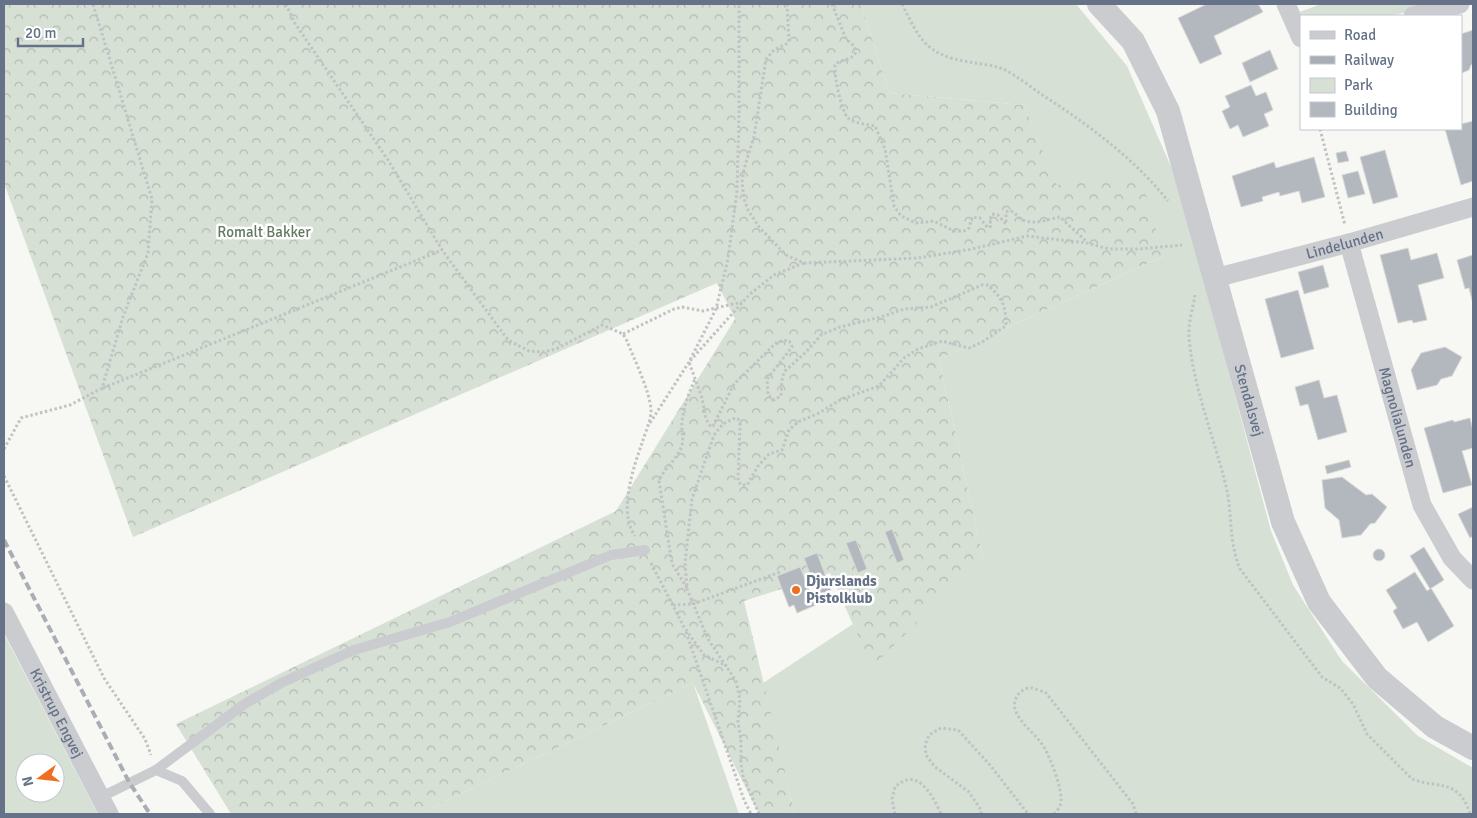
<svg xmlns="http://www.w3.org/2000/svg" width="1477" height="818" viewBox="0 0 1477 818" font-family="Signika,sans-serif">
<style>
.green{fill:#d7e0d5;fill-rule:evenodd}
.forest{fill:url(#forest-crowns)}
.building{fill:#b2b8be;stroke:#d9d9d7}
.lines{fill:none;stroke-linecap:round;stroke-linejoin:round}
.path{stroke:#c1c2c5;stroke-width:3;stroke-dasharray:2.5 2.5;stroke-linecap:butt}
.service{stroke:#caccd0;stroke-width:10}
.minor{stroke:#caccd0;stroke-width:19}
.tertiary{stroke:#caccd0;stroke-width:24}
.rail{stroke:#a9adb4;stroke-width:4;stroke-dasharray:8 4;stroke-linecap:butt}
.poi-dot{fill:#ed6f1f;stroke:#fff;stroke-width:2}
.labels{text-anchor:middle;dominant-baseline:central;stroke-width:5;stroke-linejoin:round;paint-order:stroke}
.park-label{font-size:15px;fill:#617960;stroke:#fff}
.street-label{font-size:15px;fill:#657287;stroke:#fff}
.poi-label{font-size:15px;font-weight:bold;fill:#657287;stroke:#fff;text-anchor:start}
</style>
<defs>
<pattern id="forest-crowns" width="20" height="18" patternUnits="userSpaceOnUse" patternTransform="scale(1.25)"><rect width="20" height="18" fill="#d7e0d5"/><path d="M2 6a3 3 0 1 1 6 0M12 15a3 3 0 1 1 6 0" fill="none" stroke="#b2bab2"/></pattern>
</defs>
<rect width="100%" height="100%" fill="#f7f7f4"/>
<g class="green">
<path d="M861 4H1076L1127 66 1172 169 1202 272 1271 531 1293 585 1342 661 1418 736 1473 768V814H795L763 683 853 624 872 666 983 558 939 359 1164 256 1057 186 1024 105 889 93Z"/>
<path d="M1321 4H1438L1391 16H1302L1300 12Z"/>
<path d="M4 634 98 814H4ZM25 763H55V793H25Z"/>
<path d="M693 683 739 814H418Z"/>
</g>
<path class="forest" d="M4 4H861L889 93 1024 105 1057 185 1141 178 1164 256 939 359 983 558 872 667 830 573 744 601 795 814H759L693 683 418 814H231L176 724 616 511 735 319 717 283 133 537 4 183Z"/>
<g class="building">
<path d="M1207 4H1258L1263 12 1214 36 1222 54 1200 64 1178 18Z"/>
<path d="M1473 30V64L1471 65 1469 70 1462 73 1461 34Z"/>
<path d="M1270 50 1278 69 1250 82 1242 63Z"/>
<path d="M1251 85 1256 96 1266 92 1273 110 1264 114 1269 126 1243 137 1238 125 1230 129 1222 111 1230 107 1225 96Z"/>
<path d="M1473 121V181L1461 185 1445 129H1461V124Z"/>
<path d="M1385 150 1398 197 1373 204 1360 157Z"/>
<path d="M1346 151 1349 161 1338 163 1336 153Z"/>
<path d="M1314 157 1325 197 1302 203 1299 191 1280 196 1279 192 1262 197 1263 201 1241 207 1232 176 1274 162 1276 168Z"/>
<path d="M1358 171 1365 194 1348 198 1342 175Z"/>
<path d="M1408 248 1411 260 1437 253 1444 278 1418 285 1427 320 1413 323 1412 320 1398 323 1380 255Z"/>
<path d="M1473 255V304L1469 288 1465 289 1457 260Z"/>
<path d="M1323 265 1329 287 1304 294 1298 272Z"/>
<path d="M1298 290 1314 349 1281 358 1265 299Z"/>
<path d="M1445 347 1462 357 1452 376 1441 379 1437 385 1417 390 1411 370 1421 353Z"/>
<path d="M1319 380 1324 398 1337 395 1347 432 1318 440 1308 404 1300 406 1295 387Z"/>
<path d="M1470 418 1473 431V448L1462 451 1472 485 1443 493 1424 428 1453 420 1454 422Z"/>
<path d="M1349 460 1351 467 1327 474 1325 466Z"/>
<path d="M1342 477 1366 495 1372 494 1387 507 1375 523 1370 524 1361 535 1342 538 1339 520 1325 508 1322 480Z"/>
<path d="M1473 507V536L1470 538 1458 514Z"/>
<path d="M892 529 904 560 897 563 885 532Z"/>
<path d="M856 540 867 569 858 573 846 543Z"/>
<path d="M1424 547 1444 580 1430 589 1410 556Z"/>
<circle cx="1379" cy="555" r="6"/>
<path d="M817 553 831 590 818 595 804 558Z"/>
<path d="M800 567 816 605 797 613 794 605 789 607 777 576Z"/>
<path d="M1415 572 1427 591 1431 588 1454 626 1428 642 1417 622 1403 629 1393 611 1397 608 1386 590Z"/>
</g>
<g class="lines">
<g class="path">
<path d="M286 4 294 22 388 160 442 250 508 340 529 351 543 352 556 349 602 325 623 334 627 341C634 359 650 391 651 410 651 421 645 433 642 443 633 469 618 512 635 536"/>
<path d="M787 4 789 40 788 43 774 50 766 59 754 137 744 169 742 182 744 199 748 210 759 227 786 255 804 263 918 258 972 249 1027 236 1087 243 1109 249H1140L1182 245"/>
<path d="M832 4 846 39 854 46 856 52C851 62 841 58 835 65 834 75 841 111 848 118 855 124 867 124 875 126L885 149 894 206 901 216 916 223 934 221 954 231H964L969 228 972 217 980 218 988 228 991 226 990 219 992 214 998 215 1006 224V212C1014 208 1016 217 1023 220 1034 225 1049 219 1060 217L1087 242"/>
<path d="M902 4C920 40 926 55 969 62 980 64 993 65 1003 69 1016 75 1029 86 1041 94 1087 124 1133 157 1168 201"/>
<path d="M1320 129 1345 225"/>
<path d="M1195 295C1193 308 1188 323 1189 337 1193 387 1214 437 1226 486 1233 516 1228 539 1240 569L1322 677 1340 688 1353 704 1367 734 1412 779C1438 789 1459 778 1470 814"/>
<path d="M623 334 674 309 682 307 703 311 742 302"/>
<path d="M103 388 442 250"/>
<path d="M650 423 689 362 716 309 728 259 737 191 739 115V4"/>
<path d="M4 449 21 418 70 405 102 388 123 317 148 253 152 199 93 4"/>
<path d="M4 476 104 678 145 739 151 755"/>
<path d="M651 563 684 627 704 655 727 666"/>
<path d="M687 588 672 564 659 481C664 468 678 459 682 445 684 437 681 429 682 421 684 406 689 393 695 379"/>
<path d="M673 605 693 604 780 572"/>
<path d="M686 632 744 800 751 814"/>
<path d="M759 814 743 776 741 764V741L738 722 740 700 736 681 708 639 687 589 685 563 692 499 714 435 723 424 735 418 738 419 740 424 738 481 741 485H747L758 466 769 454 782 450 789 430 798 422 819 413 840 400 879 386 904 358 918 349 942 341 969 348 982 342 1006 326C1006 306 1003 299 988 285H982L931 307 904 309 881 317 840 327 821 335 806 352 784 372 782 380 781 396 774 400 768 395 767 379 792 347 791 343 788 340 777 342 734 384 713 426 711 427 706 419 702 398 689 362 750 294 774 275 804 263"/>
<path d="M895 814 892 799 895 787C918 765 933 797 941 814"/>
<path d="M981 814V810L969 792 935 767 926 755 925 745 929 735 941 728 958 730 990 765 1028 814"/>
<path d="M1054 814C1057 811 1061 806 1061 801 1062 788 1051 760 1045 749 1037 734 1021 726 1015 709 1012 699 1021 687 1032 688 1036 689 1042 691 1046 693L1133 804 1136 814"/>
</g>
<g class="service">
<path d="M156 770 246 703 283 682 354 650 450 622 611 555 645 550"/>
<path d="M99 798 156 770 182 781 210 814"/>
</g>
<g class="minor">
<path d="M1286 4 1301 38"/>
<path d="M1413 16 1460 4"/>
<path id="s1" d="M1349 243 1422 505 1452 558 1473 580"/>
<path id="s2" d="M1215 278 1349 243 1473 207"/>
<path id="s3" d="M4 612 109 814"/>
</g>
<path class="tertiary" id="s4" d="M1099 4 1133 41 1168 111 1283 522 1319 602 1377 678 1435 727 1473 748"/>
<path class="rail" d="M4 540 129 782 150 814"/>
</g>
<circle class="poi-dot" cx="796" cy="590" r="5"/>
<g class="labels">
<g class="park-label">
<text x="264" y="232">Romalt Bakker</text>
</g>
<g class="street-label">
<text stroke="none"><textPath href="#s2" startOffset="134">Lindelunden</textPath></text>
<text stroke="none"><textPath href="#s4" startOffset="429">Stendalsvej</textPath></text>
<text stroke="none"><textPath href="#s1" startOffset="181">Magnolialunden</textPath></text>
<text stroke="none"><textPath href="#s3" startOffset="114">Kristrup Engvej</textPath></text>
</g>
<g class="poi-label">
<text x="806" y="581">Djurslands<tspan x="806" dy="17">Pistolklub</tspan></text>
</g>
</g>
<rect width="1477" height="818" fill="none" stroke="#657287" stroke-width="10"/>
<rect x="1300" y="15" width="162" height="115" fill="#ffffff" stroke="#c1c7cf"/>
<rect x="1310" y="31" width="25" height="8" fill="#caccd0" stroke="#c1c7cf"/>
<text x="1344" y="40" font-size="15" fill="#657287">Road</text>
<rect x="1310" y="56" width="25" height="8" fill="#a9adb4" stroke="#c1c7cf"/>
<text x="1344" y="65" font-size="15" fill="#657287">Railway</text>
<rect x="1310" y="78" width="25" height="15" fill="#d7e0d5" stroke="#c1c7cf"/>
<text x="1344" y="90" font-size="15" fill="#657287">Park</text>
<rect x="1310" y="102" width="25" height="15" fill="#b2b8be" stroke="#c1c7cf"/>
<text x="1344" y="115" font-size="15" fill="#657287">Building</text>
<g transform="translate(40 778) rotate(255)"><circle r="24" fill="#ffffff" stroke="#c1c7cf"/>
<path d="M0-4L9 19L0 12L-9 19Z" fill="#ed6f1f"/>
<text y="-8" font-size="14" font-weight="bold" text-anchor="middle" fill="#657287">N</text>
</g>
<path d="M18 38v8h65v-8" fill="none" stroke="#657287" stroke-width="2.5"/>
<text x="25" y="38" font-size="15" fill="#657287" stroke="#ffffff" stroke-width="4" paint-order="stroke">20 m</text>
</svg>
